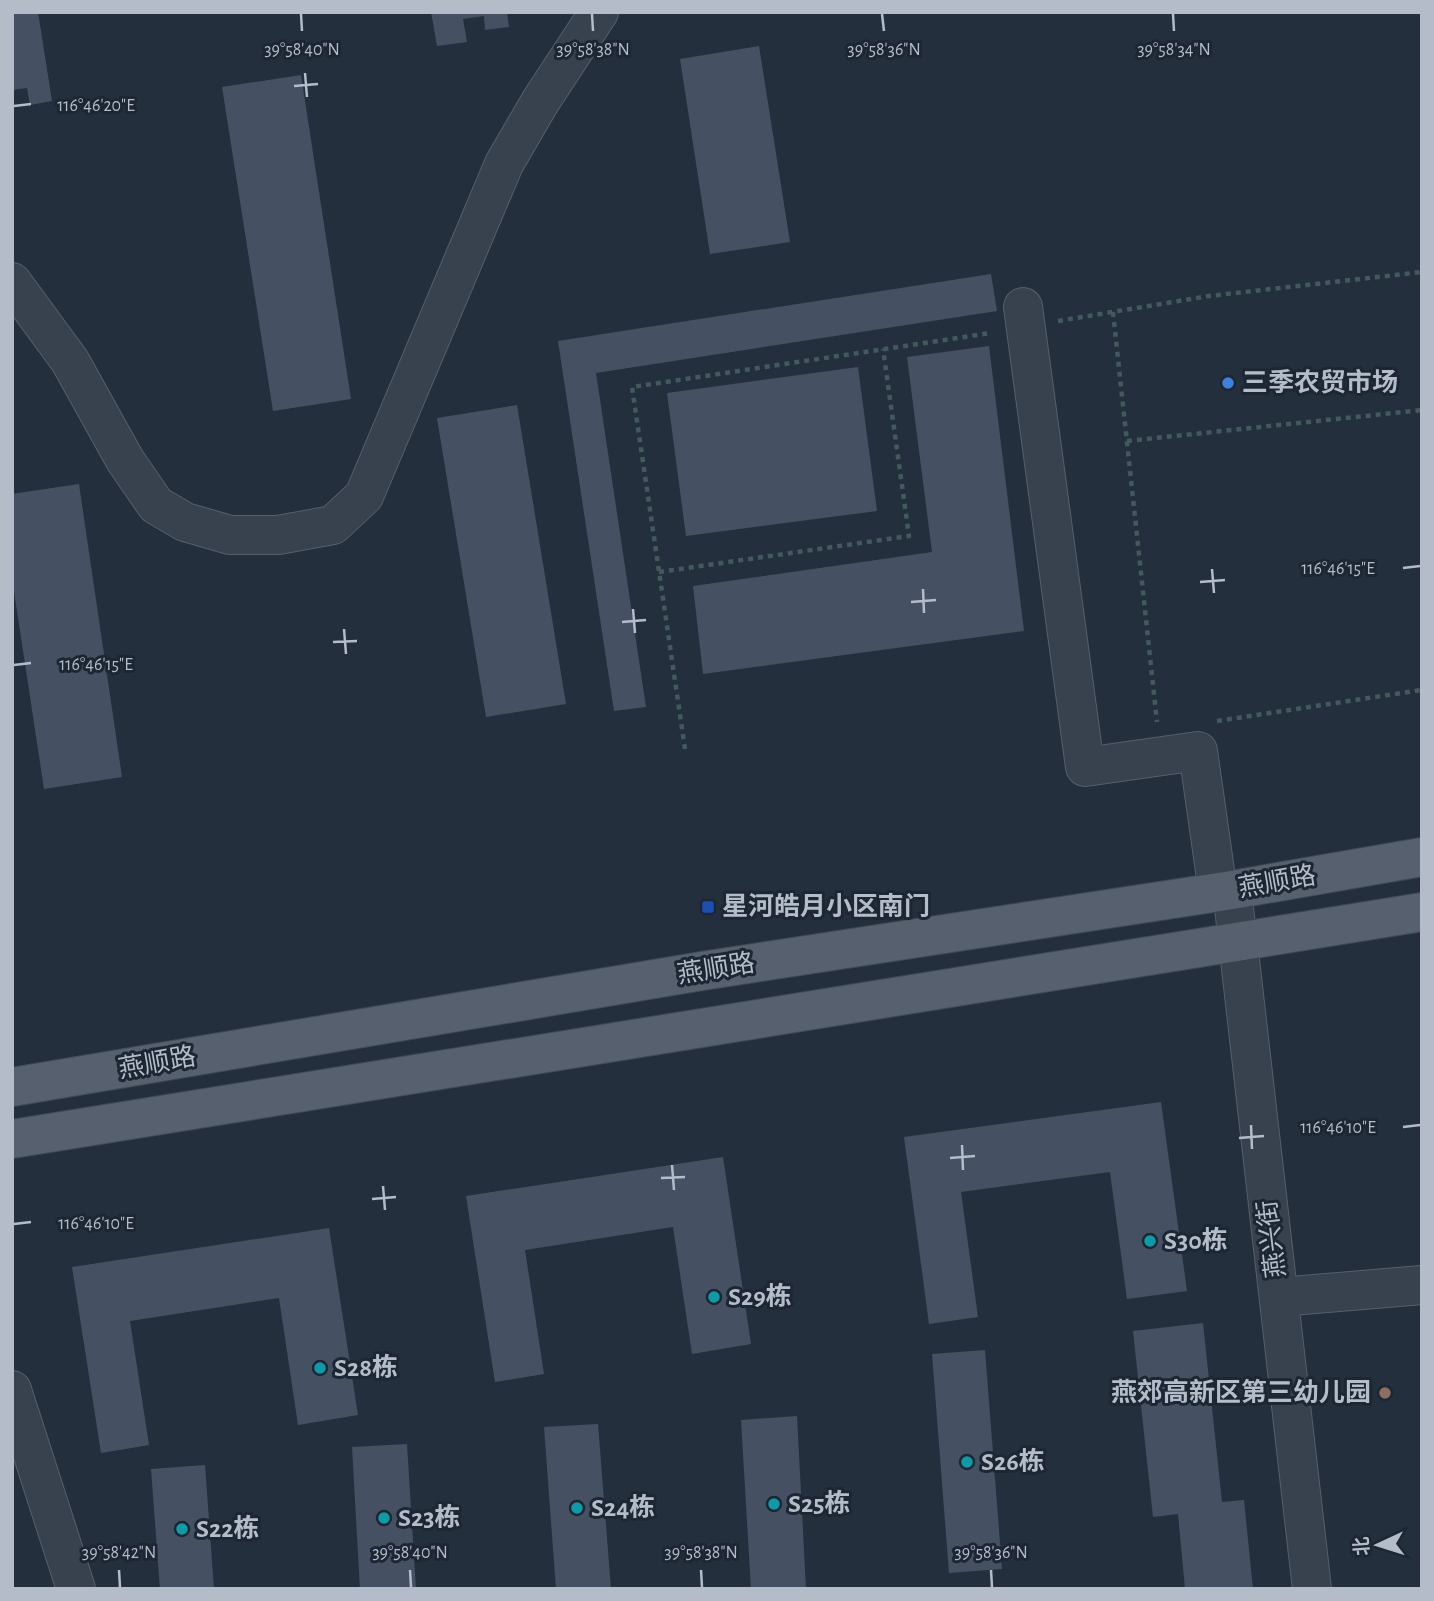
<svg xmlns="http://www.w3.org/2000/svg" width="1434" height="1601" viewBox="0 0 1434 1601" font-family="'Alegreya Sans','Noto Sans SC',sans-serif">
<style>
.building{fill:#455162}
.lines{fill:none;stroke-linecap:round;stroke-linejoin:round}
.minor-casing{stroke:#565f6c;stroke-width:40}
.major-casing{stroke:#414a57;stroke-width:40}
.path{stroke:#44595c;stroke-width:4.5;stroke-dasharray:5 5;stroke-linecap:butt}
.minor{stroke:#38414e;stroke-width:38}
.major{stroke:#56606e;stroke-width:38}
.ticks{fill:none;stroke:#b4bcc9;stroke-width:2.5}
.shop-dot{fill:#3f7fe0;stroke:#1d2633;stroke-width:2.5}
.transit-dot{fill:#1a4fb4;stroke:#1d2633;stroke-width:2.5}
.culture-dot{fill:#0f9aa8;stroke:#1d2633;stroke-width:2.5}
.education-dot{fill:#8d6e63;stroke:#1d2633;stroke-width:2.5}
.labels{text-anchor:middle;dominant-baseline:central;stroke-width:6;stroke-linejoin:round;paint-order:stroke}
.poi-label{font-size:26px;font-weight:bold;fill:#b4bcc9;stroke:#1d2633;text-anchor:start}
.street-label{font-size:26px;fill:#b4bcc9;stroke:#1d2633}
.ticks-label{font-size:18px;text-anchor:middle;fill:#b4bcc9;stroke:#1d2633;stroke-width:6;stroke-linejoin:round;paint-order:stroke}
</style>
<rect width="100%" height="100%" fill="#242f3e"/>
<g class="building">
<path d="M12 12H38L52 101 30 105 27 88 12 90Z"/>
<path d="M431 12H507L509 27 485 30 484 16 463 19 467 42 437 46Z"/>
<path d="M759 46 790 242 710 254 680 59Z"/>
<path d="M301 75 351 399 273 411 222 87Z"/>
<path d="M991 274 997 311 596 373 646 707 614 711 558 341Z"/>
<path d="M989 346 1024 631 703 674 693 586 932 552 907 357Z"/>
<path d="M858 367 877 511 686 536 667 393Z"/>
<path d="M517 405 566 704 486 717 437 418Z"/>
<path d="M79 484 122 777 44 789 12 578V494Z"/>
<path d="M1161 1102 1187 1291 1127 1299 1110 1172 961 1192 978 1317 929 1324 904 1137Z"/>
<path d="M723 1157 751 1344 692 1354 673 1227 525 1250 544 1374 495 1382 466 1196Z"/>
<path d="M329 1228 358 1415 298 1425 279 1298 130 1321 149 1445 101 1453 72 1267Z"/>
<path d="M1203 1323 1222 1502 1244 1500 1253 1589H1185L1178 1514 1153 1517 1133 1331Z"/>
<path d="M985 1350 1002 1569 949 1573 932 1354Z"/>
<path d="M797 1416 806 1589H751L741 1420Z"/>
<path d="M598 1424 611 1589H556L544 1427Z"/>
<path d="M407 1444 416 1589H360L352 1447Z"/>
<path d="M205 1465 214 1589H160L151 1469Z"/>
</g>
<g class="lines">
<defs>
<g id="minor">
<path d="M12 282 70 361 125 460 156 505 185 522 230 535H278L333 525 364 496 504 164 540 102 599 12"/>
<path d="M1023 307 1085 767 1198 751 1218 892"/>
<path d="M1232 890 1312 1589"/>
<path d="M1279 1297 1422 1285"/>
<path d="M12 1390 76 1589"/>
</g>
<g id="major">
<path d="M12 1087 702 971 1232 890 1422 857"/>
<path d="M12 1139 1422 912"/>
</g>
</defs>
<use href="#minor" class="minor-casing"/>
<use href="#major" class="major-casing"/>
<g class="path">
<path d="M1113 312 1157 722"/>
<path d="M1058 321 1209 296 1422 272"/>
<path d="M1127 441 1422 410"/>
<path d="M659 572 909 536 883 349"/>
<path d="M1217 721 1422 690"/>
<path d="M685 749 632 387 991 333"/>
</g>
<use href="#minor" class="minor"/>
<use href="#major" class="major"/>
</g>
<path class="ticks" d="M301 14 302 31M592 14 593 31M882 14 884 31M1173 14 1174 31M305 73 307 97M294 86 318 84M14 106 31 104M1403 568 1420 566M1212 569 1214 593M1200 582 1225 580M923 589 924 613M911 602 936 600M633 609 635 633M622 622 646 620M344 629 346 654M333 642 357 641M14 665 31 663M1251 1125 1252 1149M1403 1127 1420 1125M1239 1138 1264 1136M962 1145 963 1170M950 1158 975 1156M672 1165 674 1190M661 1178 685 1177M383 1186 385 1210M372 1199 396 1197M14 1224 31 1222M119 1570 120 1587M410 1570 411 1587M701 1570 702 1587M991 1570 992 1587"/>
<circle class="shop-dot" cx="1228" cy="383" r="7"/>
<rect class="transit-dot" x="701" y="900" width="14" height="14" rx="3.5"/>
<g class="culture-dot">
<circle cx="1150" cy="1241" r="7"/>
<circle cx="714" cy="1297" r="7"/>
<circle cx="320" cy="1368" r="7"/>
<circle cx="967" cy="1462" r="7"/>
<circle cx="774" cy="1504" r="7"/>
<circle cx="577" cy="1508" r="7"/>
<circle cx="384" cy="1518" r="7"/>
<circle cx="182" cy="1529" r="7"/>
</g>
<circle class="education-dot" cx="1385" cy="1393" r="7"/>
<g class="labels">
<g class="poi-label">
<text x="1242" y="383">三季农贸市场</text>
<text x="722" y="907">星河皓月小区南门</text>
<text x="1164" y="1241">S30栋</text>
<text x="728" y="1297">S29栋</text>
<text x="334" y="1368">S28栋</text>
<text x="1371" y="1393" text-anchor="end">燕郊高新区第三幼儿园</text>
<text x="981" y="1462">S26栋</text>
<text x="788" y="1504">S25栋</text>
<text x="591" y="1508">S24栋</text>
<text x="398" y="1518">S23栋</text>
<text x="196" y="1529">S22栋</text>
</g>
<g class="street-label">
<text transform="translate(1277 882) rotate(-10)">燕顺路</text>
<text transform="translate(716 969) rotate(-9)">燕顺路</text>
<text transform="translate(157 1063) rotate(-10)">燕顺路</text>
<text transform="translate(1272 1239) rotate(-97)">燕兴街</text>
</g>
</g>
<g class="ticks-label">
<text x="302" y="55">39°58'40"N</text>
<text x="593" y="55">39°58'38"N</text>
<text x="884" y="55">39°58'36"N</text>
<text x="1174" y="55">39°58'34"N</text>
<text x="96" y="111">116°46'20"E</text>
<text x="1338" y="574">116°46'15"E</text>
<text x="96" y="670">116°46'15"E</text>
<text x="1338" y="1133">116°46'10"E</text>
<text x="96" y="1229">116°46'10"E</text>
<text x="119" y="1558">39°58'42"N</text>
<text x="410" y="1558">39°58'40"N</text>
<text x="701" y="1558">39°58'38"N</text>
<text x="991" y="1558">39°58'36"N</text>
</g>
<rect width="1434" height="1601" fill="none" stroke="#b4bcc9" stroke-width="28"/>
<g transform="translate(1378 1545) rotate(266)" stroke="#1d2633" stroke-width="5" paint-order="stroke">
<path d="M0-5L12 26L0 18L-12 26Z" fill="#b4bcc9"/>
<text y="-10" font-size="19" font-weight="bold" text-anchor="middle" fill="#b4bcc9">北</text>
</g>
</svg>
